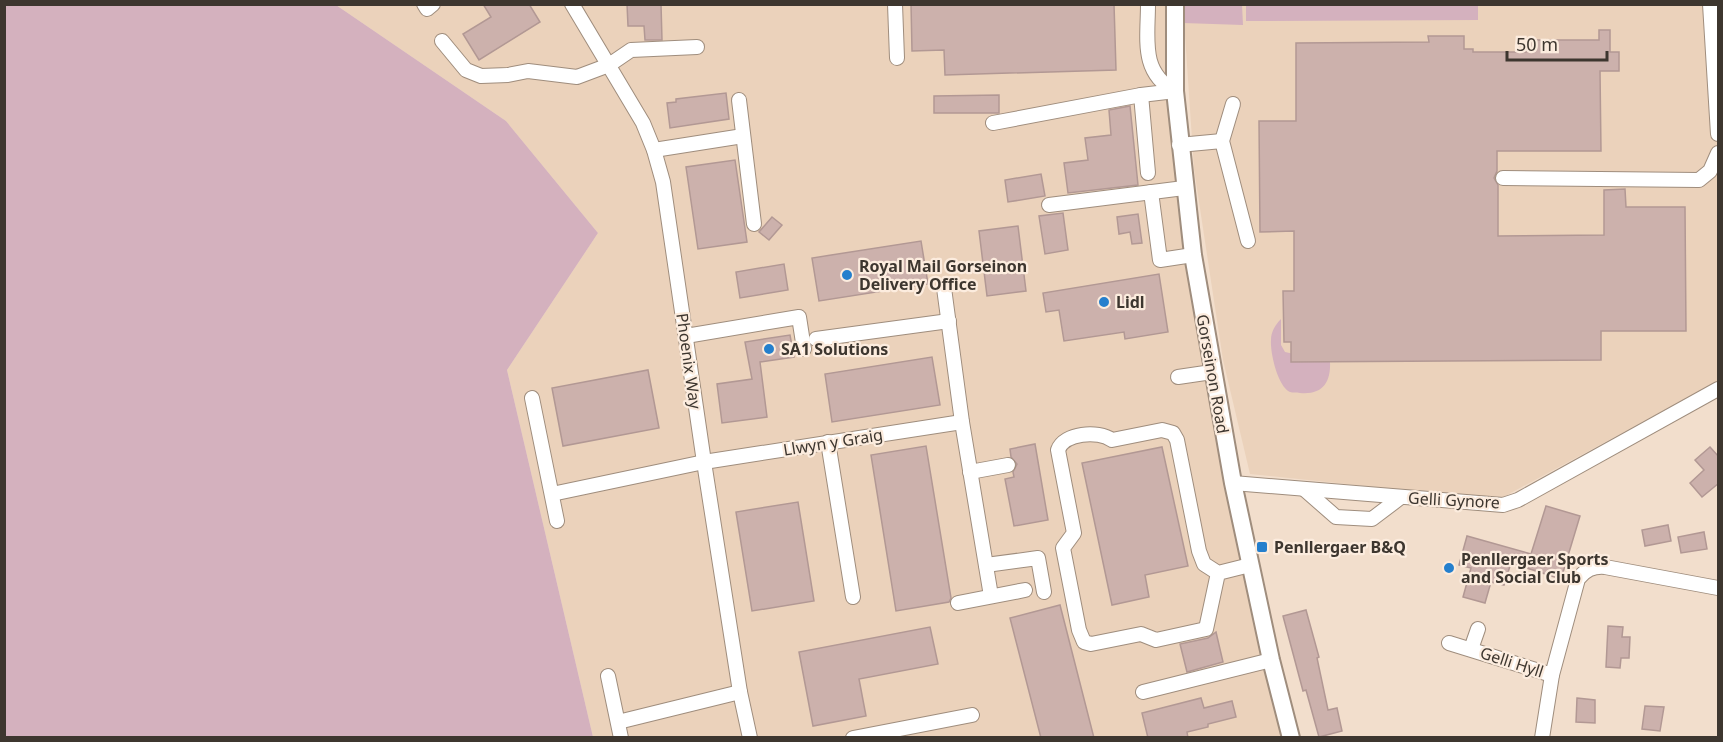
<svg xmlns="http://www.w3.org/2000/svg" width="1723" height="742" viewBox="0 0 1723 742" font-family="'Noto Sans',sans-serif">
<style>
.built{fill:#ebd2bb}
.green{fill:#d4b1be}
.building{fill:#ccb1ac;stroke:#b29894;stroke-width:1.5}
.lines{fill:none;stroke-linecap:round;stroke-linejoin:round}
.minor-casing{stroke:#9f8d7d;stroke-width:16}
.major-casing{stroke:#9f8d7d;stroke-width:20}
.minor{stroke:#fff;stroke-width:14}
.major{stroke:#fff;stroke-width:16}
.poi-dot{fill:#257fcd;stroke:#fcecde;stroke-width:2}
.labels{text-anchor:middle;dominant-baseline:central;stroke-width:4.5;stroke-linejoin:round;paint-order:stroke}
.poi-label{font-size:16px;font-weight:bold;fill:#3d362f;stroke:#fcecde;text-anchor:start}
.street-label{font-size:16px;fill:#3d362f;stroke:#fcecde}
</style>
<rect width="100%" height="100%" fill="#f2decc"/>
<g class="built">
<path d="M336 5H1165V68L1189 271 1238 552 1284 737H593L507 370 598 233 506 121Z"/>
<path d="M1183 5H1718V381L1498 500 1250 474 1223 360 1194 169Z"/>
</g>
<g class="green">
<path d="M4 5H336L506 121 598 233 507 370 593 737H5Z"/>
<path d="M1183 5H1242L1243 25 1183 23Z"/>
<path d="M1246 5H1478V20L1246 21Z"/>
<path d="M1281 319V345L1285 352 1330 362C1331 383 1322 395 1300 393 1296 392 1293 393 1290 392 1278 387 1270 353 1271 340 1271 332 1275 325 1281 319Z"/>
</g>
<g class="building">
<path d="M483 4H529L540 22 479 60 463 34 491 17Z"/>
<path d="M627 4H661L662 40H645L644 26H628Z"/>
<path d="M911 4H1114L1116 70 945 75 944 50 912 51Z"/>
<path d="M1599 30H1610V52H1619V71H1600L1601 151H1497V171L1494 178 1498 185V236L1604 235V190L1625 189 1626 207H1685L1686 331H1601V360L1291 362V342H1284L1283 291H1294V231L1260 232 1259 121H1296V43L1429 42 1428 36H1464V49H1473V52H1526L1525 40H1599Z"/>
<path d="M726 93 729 119 670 128 667 103 676 102V99Z"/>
<path d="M999 95V113H934V96Z"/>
<path d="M1130 106 1138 185 1068 193 1064 163 1088 160 1085 138 1111 135 1109 110Z"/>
<path d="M735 160 747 242 698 249 686 167Z"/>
<path d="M1041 174 1045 196 1008 202 1005 180Z"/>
<path d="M1063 213 1068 250 1045 254 1039 216Z"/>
<path d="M1138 214 1142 243 1132 244 1130 232 1119 234 1117 217Z"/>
<path d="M772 217 782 225 769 240 759 232Z"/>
<path d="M1018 226 1026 291 987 296 979 231Z"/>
<path d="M921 241 928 284 819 301 812 258Z"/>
<path d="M784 264 788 290 740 298 736 272Z"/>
<path d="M1159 274 1168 332 1125 339 1124 332 1064 341 1059 310 1046 312 1043 293Z"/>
<path d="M790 335 794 357 760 362 767 417 722 423 717 384 752 379 745 342Z"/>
<path d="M932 357 940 405 832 422 825 374Z"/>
<path d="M648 370 659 428 563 446 552 388Z"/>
<path d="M1035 444 1048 520 1014 526 1005 479 1014 477 1013 472 1017 464 1011 457 1010 449Z"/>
<path d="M926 446 951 598 949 602 896 611 871 455Z"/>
<path d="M1162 447 1188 566 1145 575 1149 597 1112 605 1082 463Z"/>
<path d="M1710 447 1719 457V483L1702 497 1690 483 1704 470 1695 460Z"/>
<path d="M798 502 814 601 752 611 736 512Z"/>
<path d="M1546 506 1580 516 1561 579 1511 563 1504 585 1491 582 1485 603 1463 597 1471 568 1459 565 1467 536 1531 554Z"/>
<path d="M1668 525 1671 541 1645 546 1642 530Z"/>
<path d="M1704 532 1707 549 1681 553 1678 537Z"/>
<path d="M1060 605 1094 738H1041L1010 618Z"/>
<path d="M1306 610 1319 657 1317 658 1328 710 1337 708 1342 731 1319 737 1306 690 1303 691 1283 616Z"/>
<path d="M1608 626 1623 627 1622 637H1630L1629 658H1621L1620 668 1606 667Z"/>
<path d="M930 627 938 664 859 679 866 716 813 726 799 652Z"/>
<path d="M1216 632 1223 662 1187 672 1180 644 1208 638Z"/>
<path d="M1201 698 1204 708 1232 701 1236 717 1208 724V727L1187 732 1188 738H1148L1142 713Z"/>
<path d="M1577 698 1595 700V723L1576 722Z"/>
<path d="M1645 706 1664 707 1660 731 1642 729Z"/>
</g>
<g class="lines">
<defs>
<g id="minor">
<path d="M424 4 427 9 433 4"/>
<path d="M572 4 643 123 654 150 663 182 704 462 740 692 750 738"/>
<path d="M895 4 897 58"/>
<path d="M1148 4C1148 39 1140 72 1175 91"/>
<path d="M1710 4 1718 134"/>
<path d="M442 41 466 70 481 76 508 75 528 71 577 77 609 65 631 50 697 47"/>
<path d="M1141 95 1148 173"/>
<path d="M739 100 754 224"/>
<path d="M1233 104 1222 141 1248 241"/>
<path d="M993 123 1141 95 1175 91"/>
<path d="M1179 145 1222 141"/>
<path d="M654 150 743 136"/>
<path d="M1503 178 1699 180 1710 171 1718 153"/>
<path d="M1151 192 1160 260 1193 255"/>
<path d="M1049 205 1184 188"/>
<path d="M944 288 962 422 991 596"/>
<path d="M686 336 799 317 804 349"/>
<path d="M816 339 949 321"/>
<path d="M1178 377 1212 372"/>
<path d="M532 398 557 521"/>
<path d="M828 442 853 597"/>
<path d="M970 472 1008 465"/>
<path d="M1233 483 1503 505 1518 500 1718 389"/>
<path d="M1304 489 1336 517 1372 519 1401 497"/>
<path d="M552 494 704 462 962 422"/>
<path d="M986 565 1038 558 1044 592"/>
<path d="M1218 573 1206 629 1156 640 1141 634 1091 644 1084 642 1079 630 1063 548 1074 533 1058 450C1064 433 1098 430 1112 440L1162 430 1173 433 1177 440 1199 551 1204 564 1218 573 1250 565"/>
<path d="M958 603 1025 590"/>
<path d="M1449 643 1552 675"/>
<path d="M1471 649 1478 629"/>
<path d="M608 676 621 738"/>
<path d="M1143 692 1271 660"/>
<path d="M618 722 740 692"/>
<path d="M853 738 972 715"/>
<path d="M1542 738 1552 675 1578 579C1585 570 1593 566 1605 567L1718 588"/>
</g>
<path id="major" d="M1175 4V91L1193 255 1233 483 1271 660 1291 738"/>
</defs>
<use href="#minor" class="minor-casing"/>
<use href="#major" class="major-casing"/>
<use href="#minor" class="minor"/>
<use href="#major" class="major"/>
</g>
<g class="poi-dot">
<circle cx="847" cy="275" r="6"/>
<circle cx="1104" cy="302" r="6"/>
<circle cx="769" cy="349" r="6"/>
<rect x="1256" y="541" width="12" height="12" rx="3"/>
<circle cx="1449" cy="568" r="6"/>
</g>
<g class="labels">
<g class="poi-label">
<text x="859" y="266">Royal Mail Gorseinon<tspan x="859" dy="18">Delivery Office</tspan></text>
<text x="1116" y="302">Lidl</text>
<text x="781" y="349">SA1 Solutions</text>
<text x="1274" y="547">Penllergaer B&amp;Q</text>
<text x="1461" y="559">Penllergaer Sports<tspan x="1461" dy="18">and Social Club</tspan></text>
</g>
<g class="street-label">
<text transform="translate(689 361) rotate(82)">Phoenix Way</text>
<text transform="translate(1213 374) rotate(80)">Gorseinon Road</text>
<text transform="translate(833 442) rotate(-9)">Llwyn y Graig</text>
<text transform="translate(1454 500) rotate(3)">Gelli Gynore</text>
<text transform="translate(1512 662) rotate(18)">Gelli Hyll</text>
</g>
</g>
<rect width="1723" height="742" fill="none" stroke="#3d362f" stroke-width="12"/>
<path d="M1507 51v9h100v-9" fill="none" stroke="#3d362f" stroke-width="3"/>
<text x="1516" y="51" font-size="18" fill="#3d362f" stroke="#fcecde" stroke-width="4.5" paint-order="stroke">50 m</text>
</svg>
